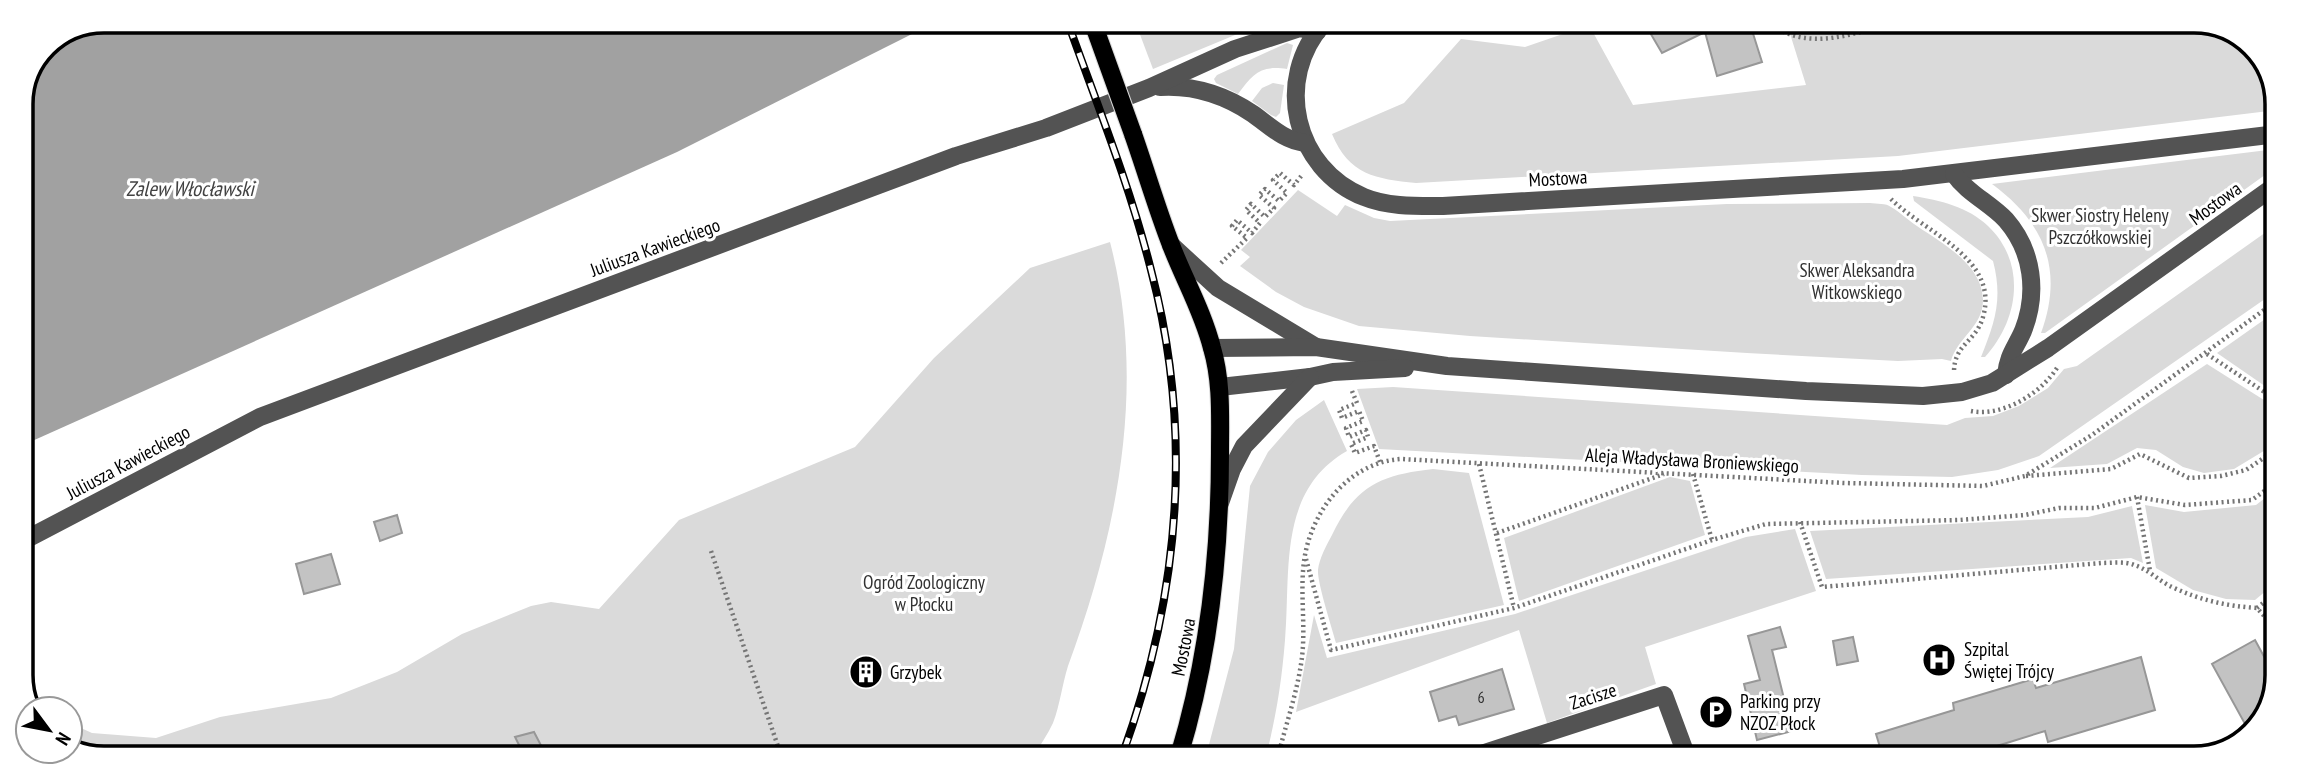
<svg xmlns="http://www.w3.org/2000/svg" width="2298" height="779" viewBox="0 0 2298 779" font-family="'PT Sans Narrow',sans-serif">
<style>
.green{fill:#dadada}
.water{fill:#a1a1a1}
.building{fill:#c3c3c3;stroke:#979797;stroke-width:2}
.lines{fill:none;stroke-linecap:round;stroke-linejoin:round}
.major-casing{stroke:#dbdbdb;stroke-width:20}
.path{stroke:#757575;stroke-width:4.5;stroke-dasharray:2 3.5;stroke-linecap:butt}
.minor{stroke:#535353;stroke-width:18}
.major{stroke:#000;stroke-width:18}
.rail-casing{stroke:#000;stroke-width:8}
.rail{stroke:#fff;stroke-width:5;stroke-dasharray:16;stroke-linecap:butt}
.major-bridge-casing{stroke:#dbdbdb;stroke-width:20;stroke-linecap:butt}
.major-bridge{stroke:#000;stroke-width:18}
.labels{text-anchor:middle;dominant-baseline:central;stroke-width:6;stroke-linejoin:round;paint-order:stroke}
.number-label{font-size:16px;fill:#313131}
.street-label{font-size:19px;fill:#000;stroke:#fff}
.park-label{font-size:19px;fill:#313131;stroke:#fff}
.poi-label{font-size:19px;fill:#000;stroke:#fff;text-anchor:start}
.water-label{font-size:21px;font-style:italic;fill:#424242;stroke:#fff}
.rim{fill:none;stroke:#000;stroke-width:3.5}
</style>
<rect width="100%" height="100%" fill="#fff"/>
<g class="green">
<path d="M1139 23H1264L1153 69 1136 24Z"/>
<path d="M1787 24 2220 25 2259 53 2277 99V110L1898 156 1416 183C1376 179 1349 175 1332 134L1404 103 1461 39 1525 47 1589 25 1633 105 1806 85Z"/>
<path d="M1287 43 1293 45 1287 69C1260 65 1253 74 1238 94L1216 83 1214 79 1217 75Z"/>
<path d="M1273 83 1284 85 1280 113 1276 117 1271 115 1252 101 1262 88Z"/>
<path d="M2276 149V167L2045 333H2041C2064 270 2045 223 1992 184Z"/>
<path d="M1298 190 1337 216 1345 205 1374 218 1390 221 1727 204 1870 203C1877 204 1886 203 1891 207 1900 212 1908 220 1917 226 1943 244 1982 264 1983 300 1983 327 1957 338 1951 361L1942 359 1898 361 1747 353 1470 336 1359 326 1304 307 1276 292 1240 266 1250 257 1241 250Z"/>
<path d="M1913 196C1940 200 1968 207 1988 226 2027 263 2019 320 1985 357H1981C1995 322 2003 299 1993 261L1914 201Z"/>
<path d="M2276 225 2275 292 2039 456 1998 470 1952 477 1862 475 1379 449 1357 389 1393 387 1947 425 1965 418 1993 416 2019 406 2048 388 2064 369 2077 366Z"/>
<path d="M1110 242C1147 384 1118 531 1068 666 1062 685 1060 705 1053 723 1048 734 1040 745 1034 756L78 754 70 748V723L92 733 156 738 220 717 331 698 397 672 462 634 531 606 551 602 599 609 679 520 855 447 934 358 1030 268Z"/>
<path d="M2275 312V393L2217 353Z"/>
<path d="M2207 364 2275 407 2274 443 2272 446 2234 469 2204 473 2183 467 2156 450 2137 448 2107 464 2050 468Z"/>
<path d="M1324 400 1347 451C1277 491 1291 572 1285 640 1282 679 1276 718 1266 756H1206L1234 649 1250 486 1268 452 1296 420Z"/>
<path d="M1433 469 1469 473 1504 605 1336 643C1332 628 1317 582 1318 570 1319 559 1327 544 1332 535 1356 485 1381 475 1433 469Z"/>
<path d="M1670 477 1690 481 1705 535 1519 601 1504 538Z"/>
<path d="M2274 491 2273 585 2255 600 2226 599 2193 590 2156 568 2145 505 2184 512 2256 505Z"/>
<path d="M2132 506 2143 563 2131 558 1826 579 1810 531 2088 517Z"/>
<path d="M1795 529 1816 591 1645 647 1656 684 1547 723 1519 630 1296 712 1314 615 1327 658 1515 614 1746 537Z"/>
</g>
<path class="water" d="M105 21 934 23 677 152 21 446V99L46 45Z"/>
<g class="building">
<path d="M1645 24H1750L1762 62 1717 76 1705 32 1662 53Z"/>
<path d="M397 515 402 533 380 541 374 522Z"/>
<path d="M331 554 340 584 304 594 296 564Z"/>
<path d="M1780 627 1786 647 1772 650 1792 731 1757 740 1744 684 1760 680 1748 636Z"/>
<path d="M1853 637 1858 661 1837 665 1833 641Z"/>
<path d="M2255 640 2273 673V701L2250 733 2212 664Z"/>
<path d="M2141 657 2155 710 2048 742 2045 731 1997 746 2002 758 1883 757 1876 734 1954 710 1953 703 2033 679 2036 688Z"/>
<path d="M1502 669 1514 709 1459 725 1456 716 1439 721 1430 692Z"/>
<path d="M534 732 546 755H524L515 737Z"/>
</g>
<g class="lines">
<defs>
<path id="major" d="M1133 134C1146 171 1157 209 1171 245 1184 279 1203 312 1212 348 1222 382 1220 417 1220 453 1220 556 1209 657 1179 756"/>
</defs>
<use href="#major" class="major-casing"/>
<g class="path">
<path d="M1776 24 1777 28C1808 48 1850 36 1883 25"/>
<path d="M1891 199C1925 233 2000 258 1983 317 1976 342 1954 344 1954 372"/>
<path d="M1221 263 1247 238 1232 226 1237 220 1252 233 1260 223 1246 210 1251 204 1265 217 1274 208 1259 195 1265 189 1279 201 1287 193 1273 180 1280 173 1294 185 1302 175"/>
<path d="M2207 354 2275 399"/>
<path d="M1352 391 1357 403 1339 410 1342 418 1359 411 1363 421 1346 428 1349 437 1366 430 1368 437 1351 444 1355 453 1374 446 1380 462"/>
<path d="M1971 411C2003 417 2040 394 2057 368"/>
<path d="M1479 464 1514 608"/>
<path d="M1693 474 1712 540"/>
<path d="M2026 476 2111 469 2140 454 2189 478 2221 476 2246 470 2274 451"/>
<path d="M2137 497 2150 571"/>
<path d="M1800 522 1822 587 2101 563C2111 563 2125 561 2134 565 2148 569 2159 581 2172 587 2200 600 2226 606 2257 608L2273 626"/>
<path d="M1497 533 1664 474"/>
<path d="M711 551 781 755"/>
<path d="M1306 559 1331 650 1514 608 1712 540 1766 524 1959 520 2025 515 2059 508H2095L2137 497 2185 505 2252 500 2274 484"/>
<path d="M2257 608 2273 595"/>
<path d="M578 755H607"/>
<path d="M1278 756C1286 724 1298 690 1302 657 1306 623 1299 588 1305 555 1314 507 1351 462 1401 459L1844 483 1983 486 2025 476 2092 435 2275 302"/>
</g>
<g class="minor">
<path d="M1324 23C1273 79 1294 169 1364 197 1388 207 1417 206 1443 206L1903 179 2277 134"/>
<path d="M1160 87C1193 85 1225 95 1253 114 1270 126 1283 140 1305 143"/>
<path d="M1954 174C1967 193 1990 203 2006 220 2033 251 2038 293 2023 331 2015 349 2008 355 2006 375"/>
<path d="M1171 245 1218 288 1316 347"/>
<path d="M1212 348 1316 347 1447 366 1806 391 1923 396 1962 392 1992 383 2048 348 2276 185"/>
<path d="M1220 387 1310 377 1333 372 1405 368"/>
<path d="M1220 503 1232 469 1244 446 1310 377"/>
<path d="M21 542 260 417 956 156 1046 128 1149 88 1235 49 1300 28 1317 32"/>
<path d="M1472 757 1664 695 1687 757"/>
</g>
<use href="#major" class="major"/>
<defs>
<path id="rail" d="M1068 23C1097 104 1130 186 1151 270 1194 434 1179 598 1122 756"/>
</defs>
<use href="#rail" class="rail-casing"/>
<use href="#rail" class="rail"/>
<defs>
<path id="major-bridge" d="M1093 23 1133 134"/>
</defs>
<use href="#major-bridge" class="major-bridge-casing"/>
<use href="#major-bridge" class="major-bridge"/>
</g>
<defs>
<symbol id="hospital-disc" viewBox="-11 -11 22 22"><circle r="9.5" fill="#000" stroke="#fff"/><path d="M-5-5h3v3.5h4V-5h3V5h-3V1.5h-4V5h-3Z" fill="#fff"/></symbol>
<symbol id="building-disc" viewBox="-11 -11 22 22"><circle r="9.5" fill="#000" stroke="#fff"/><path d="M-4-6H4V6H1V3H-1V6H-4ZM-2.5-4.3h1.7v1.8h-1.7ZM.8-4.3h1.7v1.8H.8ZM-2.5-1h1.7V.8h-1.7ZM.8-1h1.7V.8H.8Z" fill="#fff"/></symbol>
<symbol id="parking-disc" viewBox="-11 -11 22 22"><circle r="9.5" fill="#000" stroke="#fff"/><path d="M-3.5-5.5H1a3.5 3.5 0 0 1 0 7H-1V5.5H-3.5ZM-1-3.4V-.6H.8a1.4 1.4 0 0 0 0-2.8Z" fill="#fff"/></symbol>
</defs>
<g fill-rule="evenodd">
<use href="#hospital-disc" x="1920" y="641" width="38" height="38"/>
<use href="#building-disc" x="847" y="653" width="38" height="38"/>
<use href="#parking-disc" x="1697" y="693" width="38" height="38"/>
</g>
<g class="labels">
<g class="number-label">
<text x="1481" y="697">6</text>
</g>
<g class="street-label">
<text transform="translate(1558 178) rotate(-3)">Mostowa</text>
<text transform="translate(2215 203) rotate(-36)">Mostowa</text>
<text transform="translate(655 247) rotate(-20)">Juliusza Kawieckiego</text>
<text transform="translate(1692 460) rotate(3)">Aleja Władysława Broniewskiego</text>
<text transform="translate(128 462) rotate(-28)">Juliusza Kawieckiego</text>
<text transform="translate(1183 647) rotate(-79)">Mostowa</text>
<text transform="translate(1593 696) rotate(-18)">Zacisze</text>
</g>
<g class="park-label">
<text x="2100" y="215">Skwer Siostry Heleny<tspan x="2100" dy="22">Pszczółkowskiej</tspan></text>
<text x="1857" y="270">Skwer Aleksandra<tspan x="1857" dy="22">Witkowskiego</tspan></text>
<text x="924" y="582">Ogród Zoologiczny<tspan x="924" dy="22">w Płocku</tspan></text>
</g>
<g class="poi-label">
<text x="1964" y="649">Szpital<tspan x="1964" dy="22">Świętej Trójcy</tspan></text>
<text x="890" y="672">Grzybek</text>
<text x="1740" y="701">Parking przy<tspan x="1740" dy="22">NZOZ Płock</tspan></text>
</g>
<g class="water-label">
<text x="190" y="188">Zalew Włocławski</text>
</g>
</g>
<path d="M0 0H2298V779H0ZM104 33H2194A71 71 0 0 1 2265 104V675A71 71 0 0 1 2194 746H104A71 71 0 0 1 33 675V104A71 71 0 0 1 104 33Z" fill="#fff" fill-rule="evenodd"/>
<path class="rim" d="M104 33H2194A71 71 0 0 1 2265 104V675A71 71 0 0 1 2194 746H104A71 71 0 0 1 33 675V104A71 71 0 0 1 104 33Z"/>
<g transform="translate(49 730) rotate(122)"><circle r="33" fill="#ffffff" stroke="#999999" stroke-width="2"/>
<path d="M0-5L12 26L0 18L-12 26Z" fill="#000000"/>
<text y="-10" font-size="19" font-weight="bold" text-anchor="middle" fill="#000000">N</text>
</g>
</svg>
